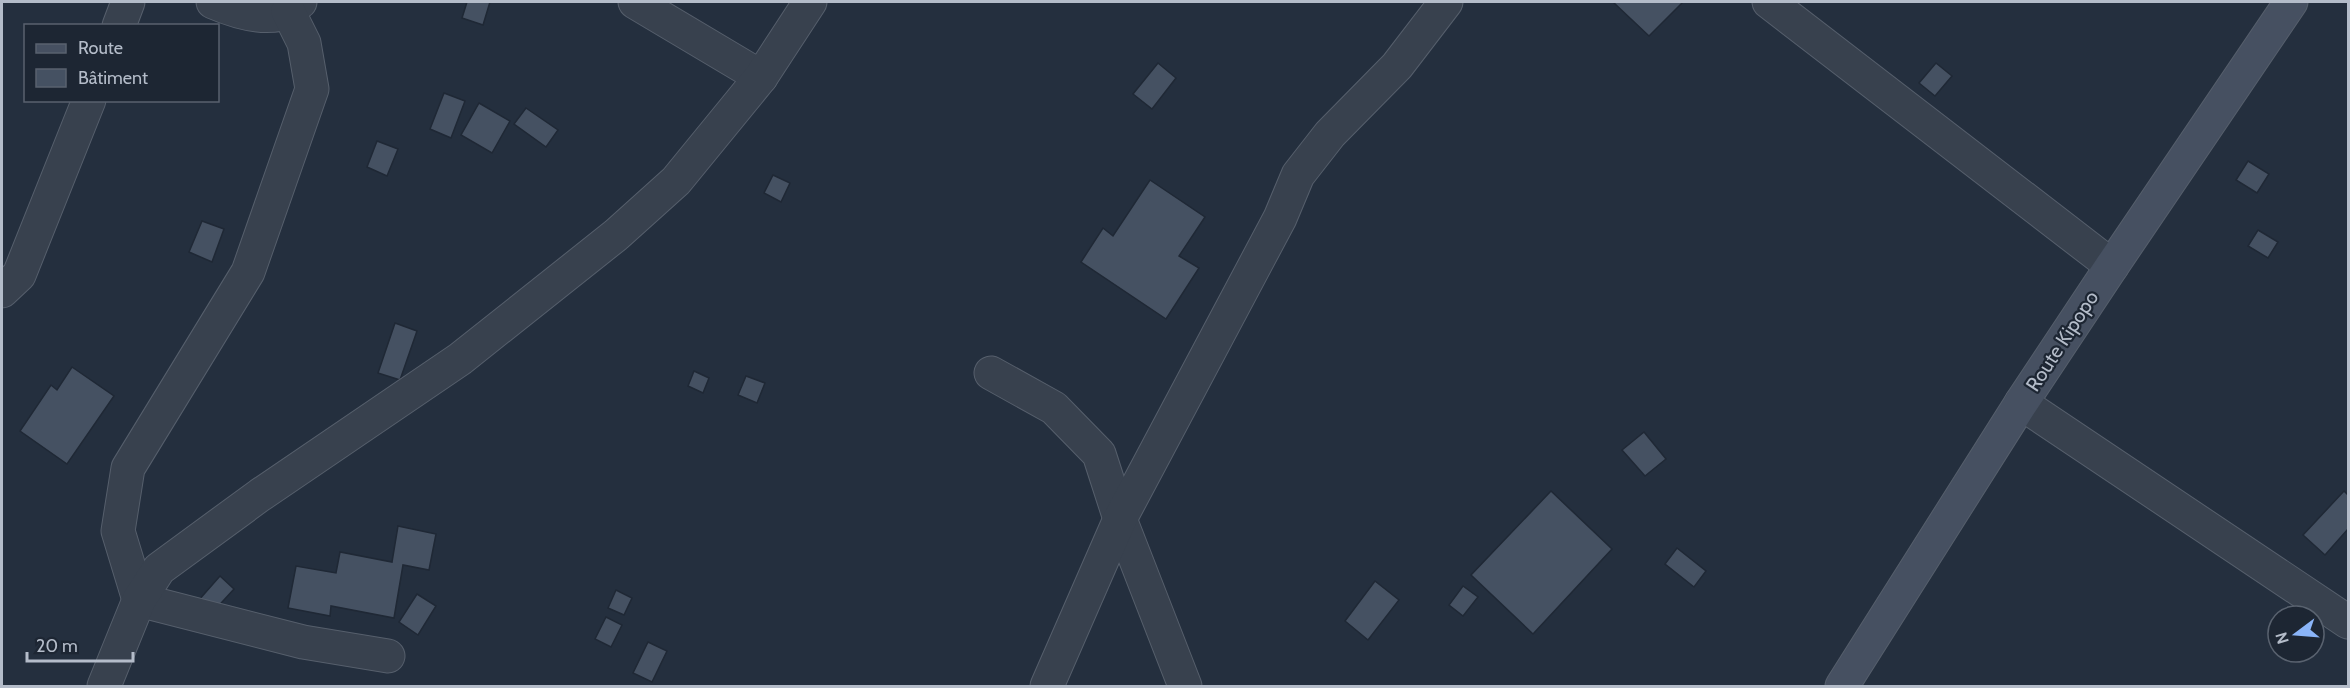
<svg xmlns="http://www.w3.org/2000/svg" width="2350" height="688" viewBox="0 0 2350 688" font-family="Cabin,sans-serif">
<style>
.building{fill:#455162;stroke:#1f2835;stroke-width:1.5}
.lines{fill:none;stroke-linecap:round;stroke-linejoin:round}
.street-casing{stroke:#565f6c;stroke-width:35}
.secondary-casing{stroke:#565f6c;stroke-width:35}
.street{stroke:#38414e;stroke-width:33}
.secondary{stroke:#465061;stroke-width:33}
.labels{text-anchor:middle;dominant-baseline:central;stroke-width:4.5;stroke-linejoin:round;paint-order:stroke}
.street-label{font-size:20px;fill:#b4bcc9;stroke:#1d2633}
</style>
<rect width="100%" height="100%" fill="#242f3e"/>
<g class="building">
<path d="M467 2H490L483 25 462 18Z"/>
<path d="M1613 2H1683L1649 36Z"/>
<path d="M1158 63 1176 78 1152 109 1133 94Z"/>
<path d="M1936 63 1952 76 1935 96 1919 83Z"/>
<path d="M444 93 465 101 451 138 430 129Z"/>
<path d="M479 103 510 121 492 153 461 135Z"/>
<path d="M526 108 558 130 546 147 514 124Z"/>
<path d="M377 141 398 149 387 176 367 167Z"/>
<path d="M2248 161 2269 174 2257 193 2236 180Z"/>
<path d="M773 175 790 183 781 202 764 193Z"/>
<path d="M1150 180 1205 217 1179 256 1199 268 1166 319 1081 262 1103 228 1113 236Z"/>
<path d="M202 221 224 229 212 262 189 252Z"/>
<path d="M2258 230 2278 242 2268 258 2248 246Z"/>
<path d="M395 323 417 331 400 380 378 373Z"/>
<path d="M72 367 114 396 67 464 20 431 51 385 57 390Z"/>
<path d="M694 371 709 378 703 393 688 386Z"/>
<path d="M746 376 765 383 757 403 738 395Z"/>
<path d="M1644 432 1666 459 1645 476 1622 450Z"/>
<path d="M1551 491 1612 549 1533 634 1471 575Z"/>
<path d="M2344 491 2348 495V529L2325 555 2303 535Z"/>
<path d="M398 526 436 534 429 570 403 565 394 618 331 606 330 616 288 608 296 566 336 573 340 552 392 562Z"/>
<path d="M1677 548 1706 571 1694 587 1665 564Z"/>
<path d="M220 576 234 589 212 613 198 601Z"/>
<path d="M1375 581 1399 600 1368 640 1345 621Z"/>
<path d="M1463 586 1478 597 1463 616 1449 605Z"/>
<path d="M616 590 632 598 624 615 608 608Z"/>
<path d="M417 594 436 606 418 635 399 622Z"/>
<path d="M606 617 622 625 611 647 595 639Z"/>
<path d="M648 642 667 651 652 682 633 673Z"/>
</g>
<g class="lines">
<defs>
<g id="street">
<path d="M213 2C234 11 267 22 289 11 293 9 297 4 300 2"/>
<path d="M635 2 761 77"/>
<path d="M1769 2 2112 266"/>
<path d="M288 11 304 43 312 89 248 272 128 468 118 531 139 600 303 642 388 656"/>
<path d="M119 26 128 2"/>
<path d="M2 291 19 275 89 100"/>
<path d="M991 373 1054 408 1099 454 1120 519 1185 686"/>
<path d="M2021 403 2348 622"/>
<path d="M104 686 139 600 159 569 260 495 460 359 616 235 676 181 761 77 810 2"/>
<path d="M1047 686 1120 519 1280 218 1298 175 1330 134 1397 66 1446 2"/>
</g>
<path id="secondary" d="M1842 686 2021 403 2112 266 2291 2"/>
</defs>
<use href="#street" class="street-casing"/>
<use href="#secondary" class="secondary-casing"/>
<use href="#street" class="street"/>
<use href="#secondary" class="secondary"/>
</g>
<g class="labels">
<g class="street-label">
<text transform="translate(2062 341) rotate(-57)">Route Kipopo</text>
</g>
</g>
<rect width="2350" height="688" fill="none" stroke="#b4bcc9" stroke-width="6"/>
<rect x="24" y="24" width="195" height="78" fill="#1d2633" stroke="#59626f" stroke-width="1.5"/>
<rect x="36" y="44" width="30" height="9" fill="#465061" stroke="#59626f" stroke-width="1.5"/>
<text x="78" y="54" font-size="18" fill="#b4bcc9">Route</text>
<rect x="36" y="69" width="30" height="18" fill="#455162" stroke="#59626f" stroke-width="1.5"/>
<text x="78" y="84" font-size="18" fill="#b4bcc9">Bâtiment</text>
<g transform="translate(2296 634) rotate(254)"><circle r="28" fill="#1d2633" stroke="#59626f" stroke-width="1.5"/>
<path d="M0-4.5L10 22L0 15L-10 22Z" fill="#8ab4f8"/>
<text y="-9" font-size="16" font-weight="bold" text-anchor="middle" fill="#b4bcc9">N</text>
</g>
<path d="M27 652v9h106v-9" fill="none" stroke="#b4bcc9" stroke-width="3"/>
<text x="36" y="652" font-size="18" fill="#b4bcc9" stroke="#1d2633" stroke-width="4.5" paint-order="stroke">20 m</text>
</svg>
